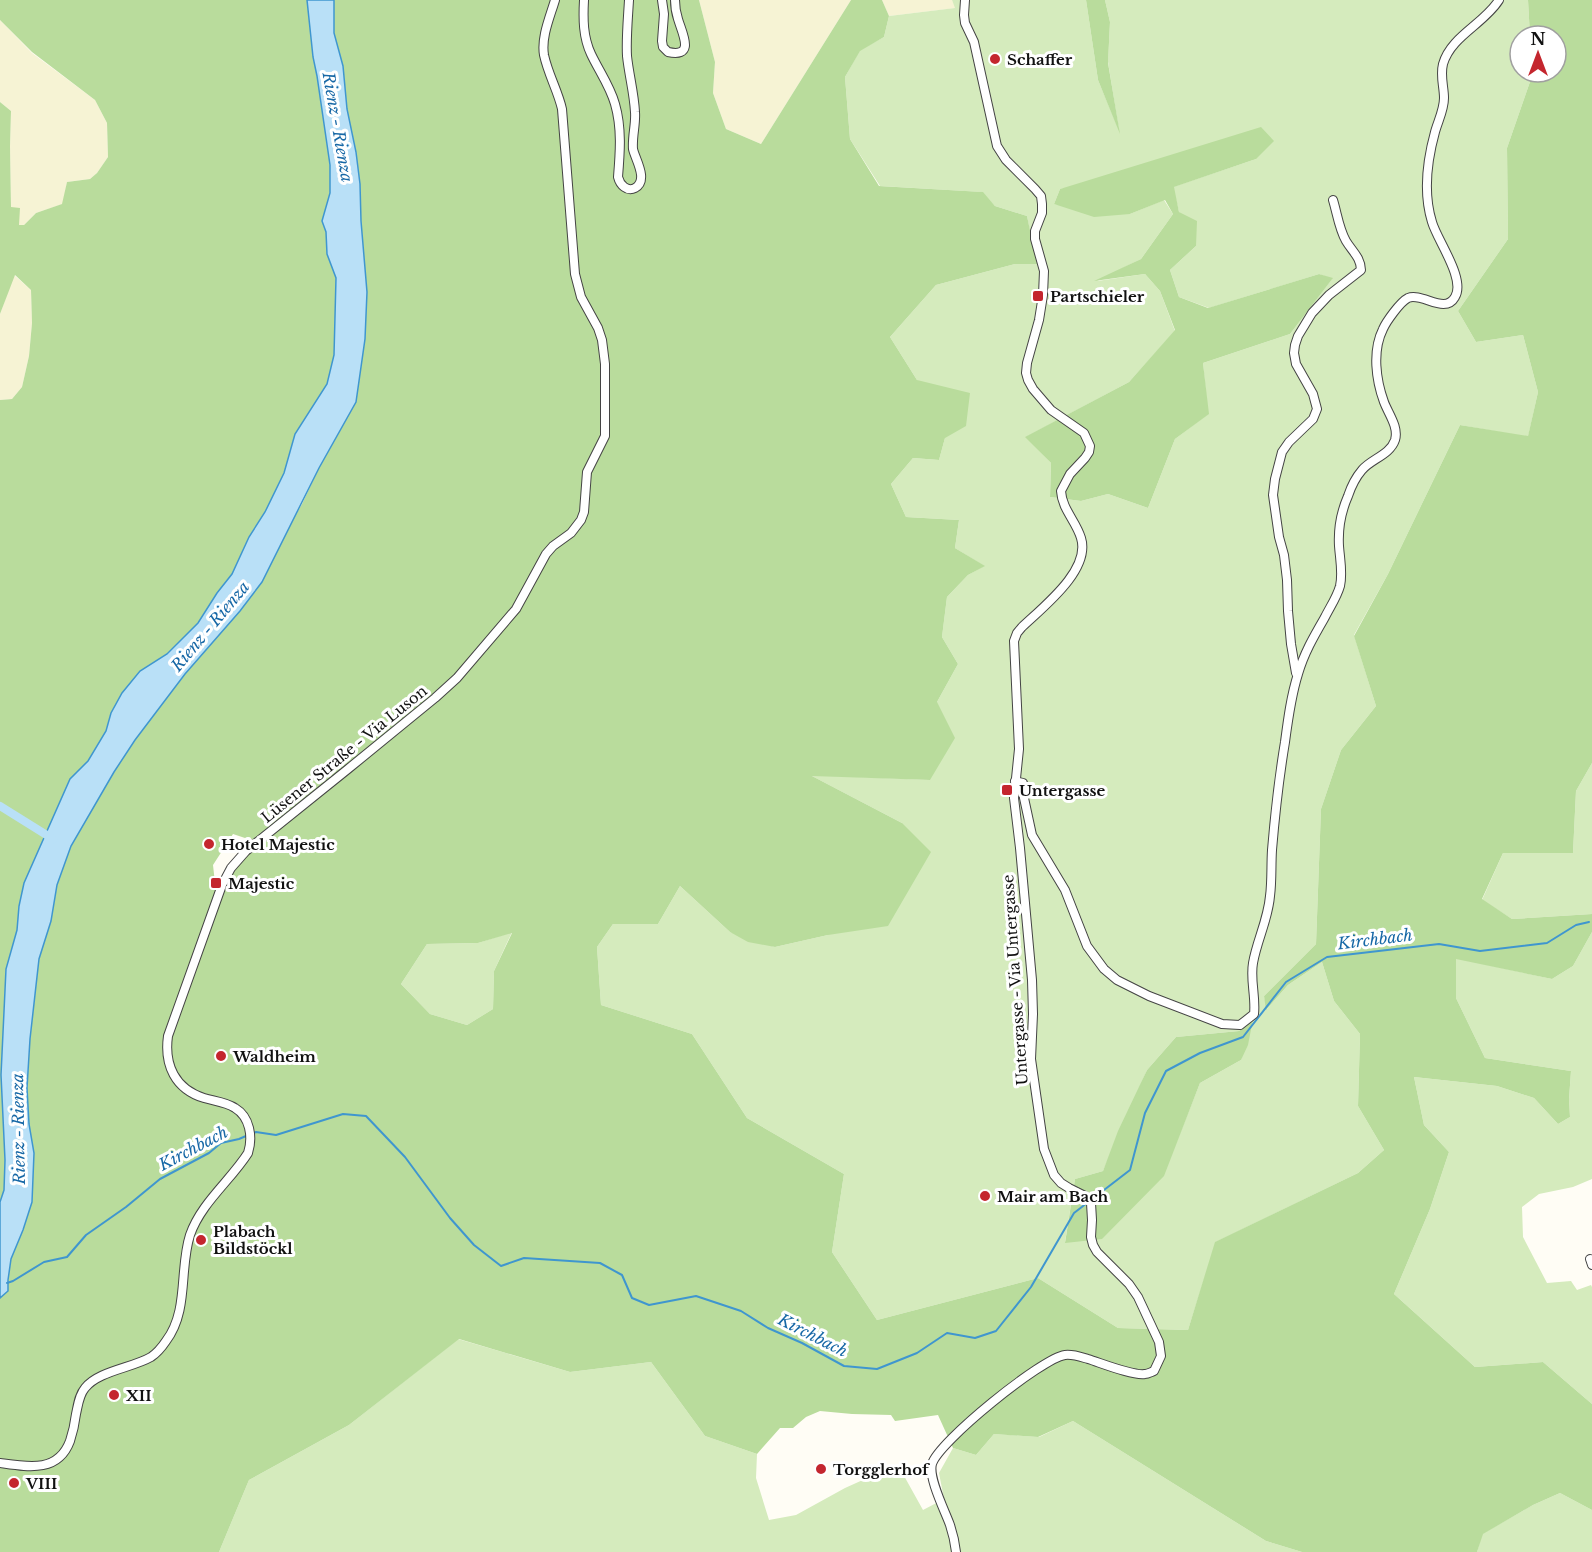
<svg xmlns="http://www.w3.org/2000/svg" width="1592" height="1552" viewBox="0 0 1592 1552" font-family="'Libre Baskerville',serif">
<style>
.farmland{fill:#f6f3d4}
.green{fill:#d5ebbd;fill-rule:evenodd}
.forest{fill:#b9dc9c;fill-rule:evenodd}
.water{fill:#b9e0f7;stroke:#3f96cf;stroke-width:1.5}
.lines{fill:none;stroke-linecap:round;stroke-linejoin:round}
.stream{stroke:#3f96cf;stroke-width:2}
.canal{stroke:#b9e0f7;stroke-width:8}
.minor-casing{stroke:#444;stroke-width:10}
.minor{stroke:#fff;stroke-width:8}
.poi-dot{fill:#c4262e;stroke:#fff;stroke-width:2}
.labels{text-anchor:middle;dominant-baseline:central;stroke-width:6;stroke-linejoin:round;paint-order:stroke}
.poi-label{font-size:15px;font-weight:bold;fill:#111;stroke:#fff;text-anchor:start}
.street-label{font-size:15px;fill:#111;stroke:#fff}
.water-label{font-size:16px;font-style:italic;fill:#1768a6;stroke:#fff}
</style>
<rect width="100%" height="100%" fill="#fffdf5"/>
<g class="farmland">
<path d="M699 0H851L761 144 726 129 713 93 715 62Z"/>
<path d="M882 0H952L956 8 889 16Z"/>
<path d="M0 20 32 53 95 100 107 123 108 157 97 173 90 179 67 182 63 204 36 213 24 225H19L11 207 10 146 11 111 0 102Z"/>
<path d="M14 275 31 290 32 323 29 356 22 387 12 399 0 400V314Z"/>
</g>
<g class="green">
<path d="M952 0H1086L1098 80 1119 130 1108 62 1110 22 1105 0H1528L1530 36H1520V72H1531L1532 76 1507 148 1508 239 1458 311 1476 342 1523 335 1538 392 1528 437 1460 425 1388 574 1354 635 1376 706 1341 750 1321 809 1316 944 1264 996 1267 1009 1288 985 1322 962 1334 1001 1360 1034 1358 1106 1384 1150 1358 1173 1216 1242 1188 1330 1118 1328 1038 1278 877 1320 832 1252 844 1174 747 1118 692 1034 601 1005 597 947 613 924H658L680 886 730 932 775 947 828 935 902 823 810 775 930 780 937 702 958 664 942 637 947 597 968 575 984 566 955 548 959 520 906 517 891 484 913 458 939 460 945 438 917 380 890 337 936 285 1015 264H1036L1027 216 995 206 982 192 880 186 850 139 845 77 860 50 884 37 889 16 955 8ZM1256 159 1173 187 1179 212 1196 246 1170 270 1179 297 1209 308 1319 274 1332 279 1290 334 1203 363 1208 414 1175 439 1148 508 1108 494 1081 501 1050 497 1051 463 1026 437 1129 382 1175 331 1160 291 1145 274 1097 281 1141 259 1173 214 1164 200 1130 214 1054 204 1060 189ZM1248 1023 1241 1060 1200 1083 1163 1176 1065 1242 1075 1179 1103 1171 1147 1070 1176 1037 1239 1031Z"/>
<path d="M1592 763V914L1512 919 1482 900 1503 853H1573L1576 791Z"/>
<path d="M512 932 494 971 493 1009 467 1025 430 1014 401 984 427 944 478 943Z"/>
<path d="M1592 932V1179L1573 1187 1539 1194 1522 1207 1523 1237 1547 1283 1571 1281 1577 1290 1591 1285 1592 1287V1404L1543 1362 1475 1367 1394 1294 1430 1209 1449 1152 1424 1125 1414 1077 1497 1086 1534 1098 1558 1124 1570 1117 1569 1099 1571 1071 1485 1058 1456 998V958L1552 979 1573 966Z"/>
<path d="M458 1339 570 1372 651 1362 705 1436 757 1454 756 1478 769 1520 796 1515 845 1488 885 1470 903 1474 923 1510 944 1499 939 1473 953 1448 976 1455 994 1434 1039 1437 1073 1421 1266 1541 1302 1552H219L249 1480 349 1425Z"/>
<path d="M1560 1493 1592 1510V1552H1477L1482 1534 1533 1505Z"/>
</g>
<g class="forest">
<path d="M0 0H307L313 57 317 76 330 165V193L322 221 326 232 327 254 336 278 334 355 327 384 295 434 284 473 265 512 249 537 232 574 217 593 198 623 167 654 140 671 111 713 106 731 88 761 70 779 24 883 19 906 17 930 6 969 1 1075 5 1160 4 1190 0 1202V400L12 399 22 387 29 356 32 323 31 290 15 275 0 314V102L11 111 10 146 11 207 20 208 19 225H24L36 213 62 204 67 182 90 179 97 173 108 157 107 123 95 100 32 52 0 20Z"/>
<path d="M334 0H699L715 62 713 93 726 129 761 144 851 0H882L889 16 884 37 860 51 845 77 850 139 879 186 983 192 995 206 1027 216 1037 264H1015L936 285 890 337 917 380 970 393 966 426 945 438 939 460 913 458 891 484 906 517 959 520 955 548 985 566 968 575 947 597 942 637 958 664 937 702 955 738 930 780 812 776 902 823 931 852 888 926 828 935 775 947 748 942 730 932 680 886 658 924H613L597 947 601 1005 692 1034 747 1118 844 1174 832 1252 877 1320 1038 1278 1118 1328 1188 1330 1215 1242 1358 1173 1384 1150 1358 1106 1360 1034 1334 1001 1322 962 1288 985 1266 1010 1264 996 1316 944 1321 809 1341 750 1376 706 1354 636 1388 574 1460 425 1528 436 1538 392 1523 335 1476 342 1458 311 1508 239 1507 148 1532 76 1531 72H1556V36H1530L1528 0H1592V763L1576 791 1573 853H1503L1482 899 1512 919 1592 914V932L1573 966 1552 979 1456 959V998L1485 1058 1571 1071 1569 1099 1570 1117 1558 1124 1534 1098 1497 1086 1414 1077 1424 1125 1449 1152 1430 1209 1394 1294 1475 1367 1543 1362 1592 1404V1510L1560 1493 1533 1505 1483 1534 1477 1552H1302L1266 1541 1073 1421 1038 1437 994 1434 976 1455 953 1448 938 1415 895 1421 891 1415 852 1414 820 1411 806 1417 793 1428H780L757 1454 705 1436 651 1362 570 1372 459 1339 349 1425 249 1480 219 1552H0V1298L8 1291V1280L11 1259 23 1230 32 1202 34 1153 29 1124 27 1088 30 1039 39 959 51 921 57 885 71 846 114 772 135 740 185 674 240 611 302 504 319 468 356 402 367 292 361 221 360 184 356 152 347 109 343 66 334 33ZM233 834 251 840 228 866 220 881 215 883 213 865ZM512 933 494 971 493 1009 467 1025 430 1014 401 984 427 944 478 943Z"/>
<path d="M1086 0H1105L1110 22 1108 63 1120 134 1098 80Z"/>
<path d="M1261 127 1274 141 1256 159 1174 187 1179 212 1197 221 1196 246 1170 270 1179 297 1208 308 1319 274 1333 278 1290 334 1203 363 1209 414 1175 439 1148 508 1108 494 1081 501 1050 497 1051 463 1025 437 1129 382 1175 330 1160 291 1145 274 1094 281 1141 259 1173 214 1165 200 1130 214 1094 217 1054 204 1060 189Z"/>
<path d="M1254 1014 1248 1045 1241 1060 1200 1083 1164 1176 1102 1239 1065 1243 1075 1179 1103 1171 1118 1131 1147 1070 1176 1037 1239 1031 1248 1023Z"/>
</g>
<path class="water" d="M307 0H334V33L343 66 347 109 356 152 360 184 361 221 367 292 365 339 356 402 319 468 262 582 240 611 185 674 135 740 114 772 71 846 57 885 51 921 39 959 30 1039 27 1088 29 1124 34 1153 32 1202 23 1230 11 1259 8 1280V1291L0 1298V1202L4 1190 5 1160 1 1075 6 969 17 930 19 906 24 883 70 779 88 761 106 731 111 713 122 693 140 671 167 654 198 623 217 593 232 574 249 537 265 512 284 473 295 434 327 384 334 355 336 278 327 254 326 232 322 221 330 193V165L317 76 313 57Z"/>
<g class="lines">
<g class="stream">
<path d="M252 1134 256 1132 276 1135 343 1114 366 1116 405 1157 450 1218 474 1245 501 1266 524 1258 600 1263 622 1275 632 1298 649 1305 696 1296 741 1311 768 1328 802 1343 844 1366 877 1369 917 1353 947 1333 975 1338 996 1331 1031 1287 1074 1213 1087 1203"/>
<path d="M1091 1200 1130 1170 1145 1113 1166 1071 1200 1053 1243 1037 1286 982 1327 957 1439 944 1480 951 1547 943 1576 925 1589 922"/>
<path d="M7 1283 13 1281 44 1262 67 1257 86 1235 126 1207 160 1179 209 1153 221 1143 239 1139 246 1136"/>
</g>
<path class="canal" d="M0 806 53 839"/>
<defs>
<g id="minor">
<path d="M584 0C583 19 583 37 591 54 599 71 610 86 615 104 622 128 620 153 618 177 620 185 627 192 635 188 649 180 635 159 633 149 632 136 636 124 635 112 634 93 629 75 627 56 626 38 628 18 629 0"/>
<path d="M662 0 664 14 662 41 663 47 668 52C696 58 682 33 678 19 676 13 675 6 675 0"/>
<path d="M1296 673 1291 644 1288 611 1287 580 1284 555 1279 537 1273 495 1275 479 1282 452 1289 442 1313 419 1317 409 1313 394 1296 364 1294 353 1295 345 1298 336 1312 313 1329 295 1361 270C1361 258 1352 251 1346 241 1339 229 1337 213 1333 200"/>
<path d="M1015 781 1023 783 1024 798 1032 835 1065 890 1087 946 1104 969 1117 980 1149 996 1222 1024 1240 1025 1254 1014C1256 997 1250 980 1253 963 1257 940 1268 920 1270 896 1272 881 1271 866 1272 850 1275 814 1279 778 1285 742 1288 719 1291 696 1298 674 1304 653 1314 636 1325 617 1330 607 1337 597 1340 586 1343 573 1340 560 1339 546 1338 529 1341 512 1348 496 1351 487 1356 477 1362 470 1371 459 1390 455 1395 440 1399 427 1388 413 1384 402 1376 380 1372 351 1383 329 1386 322 1400 302 1408 298 1422 292 1445 315 1455 297 1466 279 1437 240 1432 222 1423 193 1427 161 1435 132 1438 121 1444 110 1444 98 1444 87 1440 76 1443 64 1451 36 1484 24 1499 0"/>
<path d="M1590 1259 1592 1265"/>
<path d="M0 1463C28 1467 58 1473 70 1441 73 1432 75 1422 76 1414 78 1405 79 1395 85 1388 98 1371 132 1368 151 1357 157 1353 162 1347 166 1341 189 1311 179 1269 190 1235 201 1203 231 1180 248 1153 253 1137 250 1117 235 1108 226 1102 214 1101 204 1098 175 1089 164 1065 168 1036L222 885 231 868 246 851 348 769 435 698 457 678 516 609 546 554 553 546 571 533 581 520 584 512 587 472 605 436V364L602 340 598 328 581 297 575 274 562 109C558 91 548 74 544 55 541 37 550 17 555 0"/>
<path d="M956 1552C955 1543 953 1534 950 1525 945 1511 928 1478 932 1464 938 1442 1042 1358 1065 1355 1073 1354 1081 1357 1088 1359 1101 1363 1133 1376 1145 1374 1148 1374 1151 1372 1154 1371L1161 1356 1159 1342 1138 1297 1129 1284 1097 1252 1093 1245 1091 1237 1092 1220 1091 1203 1087 1197 1069 1188 1061 1183 1054 1175 1044 1149 1031 1059 1033 1014 1032 980 1020 848 1014 798 1019 749 1014 641 1017 633 1022 627C1043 607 1091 570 1081 538 1076 521 1062 509 1061 491L1070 474 1085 458 1089 452 1090 446 1084 433 1051 410 1033 389 1028 380 1026 373 1027 363 1039 320 1043 295 1044 271 1035 239V231L1042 213V204L1041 196 1035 189 1006 160 997 146 974 42 965 23 964 15 965 0"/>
</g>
</defs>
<use href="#minor" class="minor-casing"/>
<use href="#minor" class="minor"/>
</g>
<g class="poi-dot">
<circle cx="995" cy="59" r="6"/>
<rect x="1032" y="290" width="12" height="12" rx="3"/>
<rect x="1001" y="784" width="12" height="12" rx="3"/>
<circle cx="209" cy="844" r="6"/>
<rect x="210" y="877" width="12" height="12" rx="3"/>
<circle cx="221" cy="1056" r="6"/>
<circle cx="985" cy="1196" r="6"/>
<circle cx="201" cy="1240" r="6"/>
<circle cx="114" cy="1395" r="6"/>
<circle cx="821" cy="1469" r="6"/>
<circle cx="14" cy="1483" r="6"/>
</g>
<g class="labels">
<g class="poi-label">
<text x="1007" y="59">Schaffer</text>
<text x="1050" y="296">Partschieler</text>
<text x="1019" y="790">Untergasse</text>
<text x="221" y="844">Hotel Majestic</text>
<text x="228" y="883">Majestic</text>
<text x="233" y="1056">Waldheim</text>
<text x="997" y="1196">Mair am Bach</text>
<text x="213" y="1231">Plabach<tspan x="213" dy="17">Bildstöckl</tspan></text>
<text x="126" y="1395">XII</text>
<text x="833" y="1469">Torgglerhof</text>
<text x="26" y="1483">VIII</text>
</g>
<g class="street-label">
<text transform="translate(344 754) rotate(-39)">Lüsener Straße - Via Luson</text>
<text transform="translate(1015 980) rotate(-94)">Untergasse - Via Untergasse</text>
</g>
<g class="water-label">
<text transform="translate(338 127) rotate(80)">Rienz - Rienza</text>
<text transform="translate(210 626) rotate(-50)">Rienz - Rienza</text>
<text transform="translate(1375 939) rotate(-7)">Kirchbach</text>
<text transform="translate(18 1129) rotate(-91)">Rienz - Rienza</text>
<text transform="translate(193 1148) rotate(-28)">Kirchbach</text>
<text transform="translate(813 1335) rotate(27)">Kirchbach</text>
</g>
</g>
<g transform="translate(1538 54)"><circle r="28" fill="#ffffff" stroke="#a0a0a0" stroke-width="1.5"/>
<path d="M0-4.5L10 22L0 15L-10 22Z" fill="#c4262e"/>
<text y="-9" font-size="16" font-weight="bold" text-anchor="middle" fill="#111111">N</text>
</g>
</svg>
